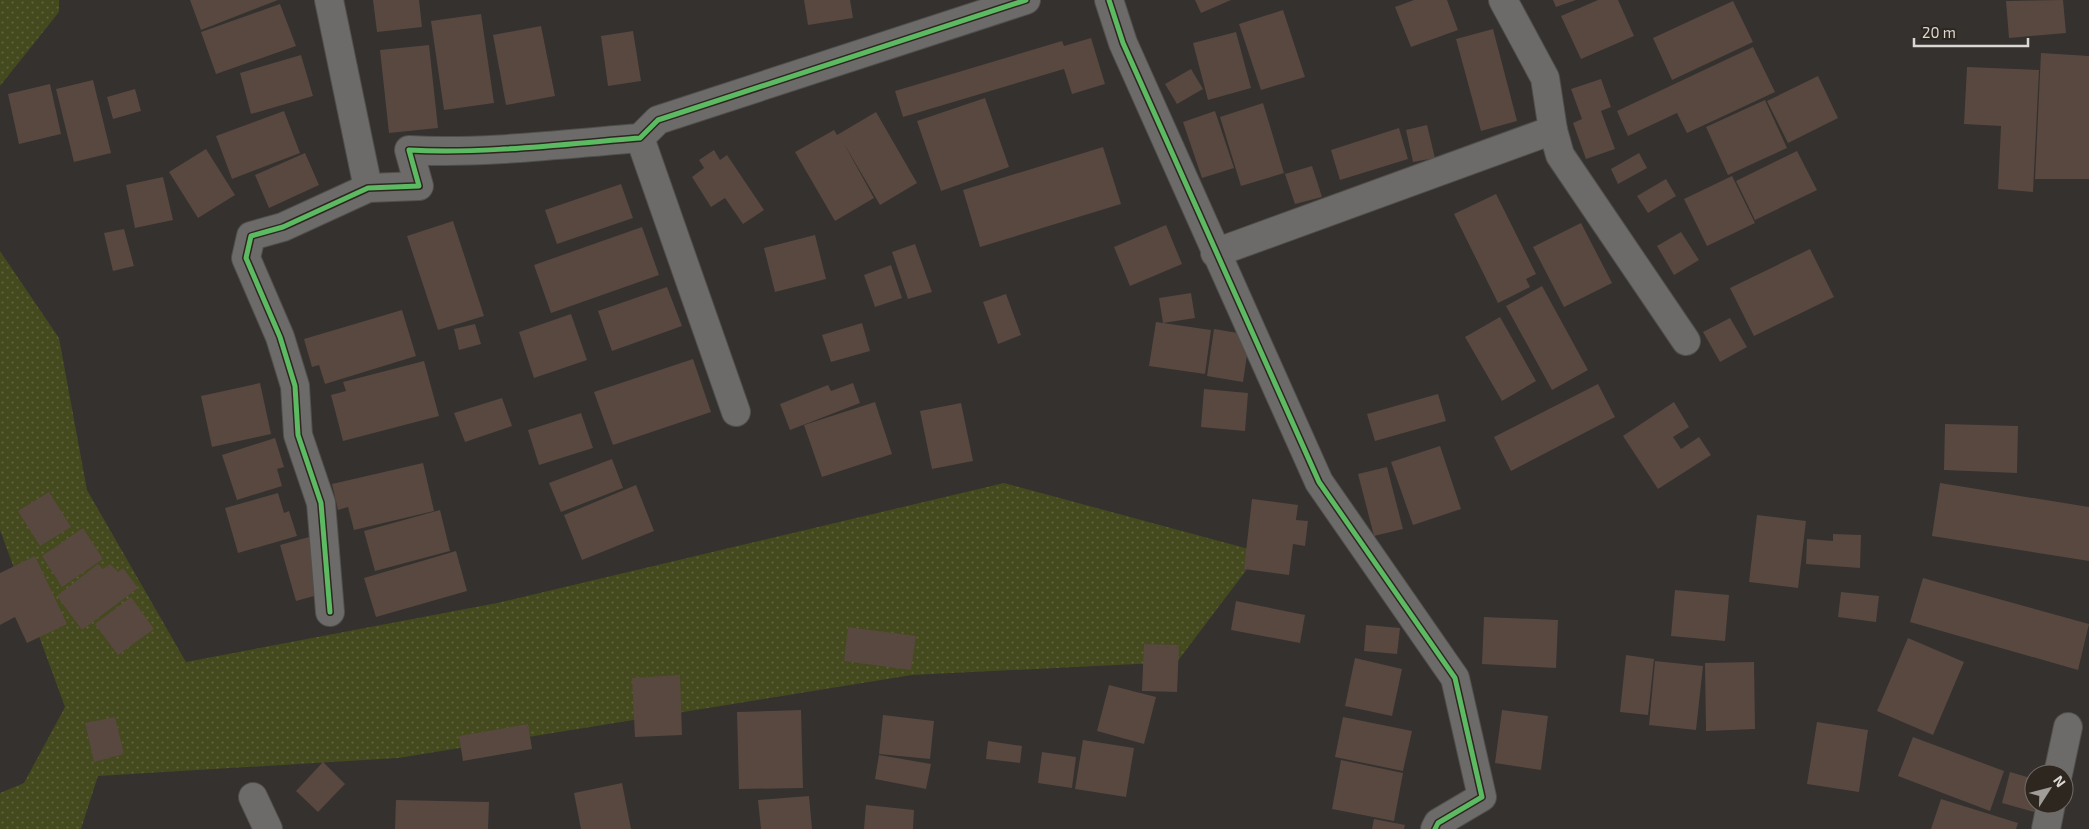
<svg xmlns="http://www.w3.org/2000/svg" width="2089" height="829" viewBox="0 0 2089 829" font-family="'Exo 2',sans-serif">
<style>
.grass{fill:url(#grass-dots)}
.building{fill:#584840}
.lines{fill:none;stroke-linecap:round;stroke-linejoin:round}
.street-casing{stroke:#514f4c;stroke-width:30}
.street{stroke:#6c6b6a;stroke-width:28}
.cycleway-casing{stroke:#2e2720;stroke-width:8}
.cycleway{stroke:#5cba63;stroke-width:5}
</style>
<defs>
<pattern id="grass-dots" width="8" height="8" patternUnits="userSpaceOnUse" patternTransform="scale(1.25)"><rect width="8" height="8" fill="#44491e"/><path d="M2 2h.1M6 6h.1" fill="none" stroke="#5e623e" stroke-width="1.8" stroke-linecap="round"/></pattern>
</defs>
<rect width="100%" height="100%" fill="#34312e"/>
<g class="grass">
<path d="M0 0H59V12L0 86Z"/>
<path d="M0 251 59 338 87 490 186 662 497 603 1004 483 1260 552 1177 662 912 675 398 758 98 776 81 829H0V793L24 783 65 707 0 530Z"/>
</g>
<g class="building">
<path d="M190 0H278L201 30Z"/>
<path d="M373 0H419L422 27 377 32Z"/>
<path d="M804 0H850L853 18 808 25Z"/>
<path d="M1195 0H1231L1201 13Z"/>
<path d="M1414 0H1447L1458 30 1411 47 1395 7Z"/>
<path d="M1553 0H1576L1556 7Z"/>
<path d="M1598 0H1618L1634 36 1581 59 1561 16Z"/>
<path d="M2063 0 2066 33 2009 38 2006 1Z"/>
<path d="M1733 1 1753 42 1672 80 1653 38Z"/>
<path d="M280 4 296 46 216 74 201 32Z"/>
<path d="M1283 10 1305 77 1261 90 1239 24Z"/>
<path d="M481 14 494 103 444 110 431 21Z"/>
<path d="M541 26 555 96 506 105 493 35Z"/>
<path d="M1493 29 1517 121 1481 131 1456 39Z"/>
<path d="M633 31 641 81 608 86 601 36Z"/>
<path d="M1236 32 1251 88 1208 100 1193 43Z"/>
<path d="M1091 38 1105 84 1072 94 1064 69 903 117 895 91 1062 41 1064 46Z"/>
<path d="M429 45 438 128 389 133 380 50Z"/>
<path d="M1753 47 1775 92 1687 133 1677 113 1628 136 1617 111Z"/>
<path d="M2041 53 2089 56V179H2035Z"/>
<path d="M301 55 313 96 251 114 240 73Z"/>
<path d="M1967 67 2039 70 2033 192 1998 189 2001 126 1964 124Z"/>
<path d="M1191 69 1203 89 1177 104 1165 84Z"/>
<path d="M1818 76 1838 118 1788 143 1767 101Z"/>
<path d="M1601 79 1611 107 1601 111 1615 149 1586 159 1573 123 1582 119 1571 89Z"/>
<path d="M93 80 111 153 74 162 56 89Z"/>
<path d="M50 84 61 134 19 144 8 94Z"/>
<path d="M135 89 141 111 113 119 107 97Z"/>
<path d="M985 98 1009 167 941 191 917 121Z"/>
<path d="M1765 100 1787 148 1728 175 1706 127Z"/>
<path d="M1263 103 1284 173 1241 186 1220 117Z"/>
<path d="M284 111 300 153 232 179 216 136Z"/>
<path d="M1215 111 1234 168 1202 178 1183 122Z"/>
<path d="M876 112 917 183 880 205 843 142 874 198 835 221 795 152 834 130 837 135Z"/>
<path d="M1427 125 1435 158 1413 162 1406 130Z"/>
<path d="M1399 128 1408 159 1340 180 1331 150Z"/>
<path d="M1103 147 1121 204 980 247 963 190Z"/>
<path d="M206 149 235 195 198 218 169 172Z"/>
<path d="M714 150 720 160 727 155 764 210 743 224 725 198 711 207 692 177 704 168 699 160Z"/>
<path d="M1797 151 1817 190 1755 220 1736 181Z"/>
<path d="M305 153 319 185 269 208 255 175Z"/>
<path d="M1639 153 1647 168 1618 184 1611 169Z"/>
<path d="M1312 166 1322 197 1295 204 1285 174Z"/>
<path d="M1732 176 1755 223 1707 246 1684 199Z"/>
<path d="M163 177 173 220 135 228 126 185Z"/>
<path d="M1666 179 1676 196 1648 213 1637 196Z"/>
<path d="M621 184 633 218 557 244 545 210Z"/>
<path d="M1496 194 1536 274 1526 279 1530 287 1498 303 1454 214Z"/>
<path d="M453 221 484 316 438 330 407 236Z"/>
<path d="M1581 223 1612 283 1564 307 1533 247Z"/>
<path d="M1166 225 1182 264 1130 286 1114 247Z"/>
<path d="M642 227 659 275 551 313 534 265Z"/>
<path d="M124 229 134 266 113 271 104 233Z"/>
<path d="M1681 232 1699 260 1674 275 1657 246Z"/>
<path d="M815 235 826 279 775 292 764 248Z"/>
<path d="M915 244 932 292 908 299 892 252Z"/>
<path d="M1810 249 1834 297 1754 336 1730 288Z"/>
<path d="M891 265 902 298 875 307 864 275Z"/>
<path d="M1542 286 1588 370 1552 390 1506 306Z"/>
<path d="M667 287 682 326 612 351 598 311Z"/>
<path d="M1191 293 1195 318 1163 323 1159 298Z"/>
<path d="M1006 294 1021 335 998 344 983 302Z"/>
<path d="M402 310 416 356 325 384 319 365 312 367 304 339Z"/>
<path d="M571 314 587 360 534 378 519 332Z"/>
<path d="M1500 317 1536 381 1502 401 1465 337Z"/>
<path d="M1730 318 1747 347 1720 362 1703 332Z"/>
<path d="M1156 322 1211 330 1205 374 1149 366Z"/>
<path d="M862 323 870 351 831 362 822 335Z"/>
<path d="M475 324 481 344 459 350 454 329Z"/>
<path d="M1214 329 1250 335 1243 382 1207 376Z"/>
<path d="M693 359 711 412 613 445 594 392Z"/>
<path d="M424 361 439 416 343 441 331 395 346 391 343 382Z"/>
<path d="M260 383 271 434 212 447 201 396Z"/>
<path d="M853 383 860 403 790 430 780 404 828 385 831 391Z"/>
<path d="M1598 384 1615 417 1511 471 1494 437Z"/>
<path d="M1204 389 1248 393 1245 431 1201 427Z"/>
<path d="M1438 394 1446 421 1375 441 1367 414Z"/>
<path d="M502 398 512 426 465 442 454 413Z"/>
<path d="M875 402 892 454 822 477 804 425Z"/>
<path d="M1674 402 1689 427 1673 437 1681 449 1699 437 1711 455 1658 489 1623 436Z"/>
<path d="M961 403 973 461 932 469 920 411Z"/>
<path d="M581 413 593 448 539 465 528 430Z"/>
<path d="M1945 424 2018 426 2017 473 1944 470Z"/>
<path d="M275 438 284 467 277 469 282 486 237 500 222 455Z"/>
<path d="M1440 446 1461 509 1413 525 1391 462Z"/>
<path d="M612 459 623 488 561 512 549 483Z"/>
<path d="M423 463 434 511 354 530 348 507 338 510 332 484Z"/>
<path d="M1387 467 1403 529 1374 536 1358 474Z"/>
<path d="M1940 483 2089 507V561L1932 536Z"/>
<path d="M636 485 654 531 582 560 564 515Z"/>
<path d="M49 492 71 527 40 546 18 511Z"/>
<path d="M278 493 284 513 289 511 297 536 238 553 225 508Z"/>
<path d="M1252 499 1298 505 1296 520 1308 521 1305 546 1293 544 1289 575 1244 569Z"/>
<path d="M440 510 450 551 375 571 364 531Z"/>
<path d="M1757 515 1806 521 1798 588 1749 582Z"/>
<path d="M83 528 103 559 62 587 42 556Z"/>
<path d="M1833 534 1861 535 1860 568 1806 564 1807 539 1833 541Z"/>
<path d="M309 537 325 593 296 601 280 545Z"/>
<path d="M456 551 467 591 376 617 364 578Z"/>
<path d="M35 556 67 624 27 643 15 617 0 625V573Z"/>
<path d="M98 564 103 569 110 564 118 572 123 568 138 588 82 630 57 596Z"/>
<path d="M1923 578 2089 624 2078 670 1910 622Z"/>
<path d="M1675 590 1729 595 1725 641 1671 636Z"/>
<path d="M1841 592 1879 596 1876 622 1838 617Z"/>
<path d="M131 597 154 629 118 655 95 624Z"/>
<path d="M1236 601 1305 615 1300 643 1231 630Z"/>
<path d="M1484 617 1558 620 1556 668 1482 664Z"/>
<path d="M1366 625 1400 628 1397 654 1364 651Z"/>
<path d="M848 627 916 636 911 670 844 661Z"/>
<path d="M1908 638 1964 662 1933 735 1877 711Z"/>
<path d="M1144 644 1179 645 1177 692 1142 691Z"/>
<path d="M1626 655 1654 659 1648 715 1620 712Z"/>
<path d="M1355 658 1402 669 1392 716 1345 706Z"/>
<path d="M1655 661 1703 666 1696 730 1649 725Z"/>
<path d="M1754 662 1755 729 1706 731 1705 663Z"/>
<path d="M680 675 682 735 635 737 632 678Z"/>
<path d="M1109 685 1156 697 1144 744 1097 731Z"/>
<path d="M801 710 803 788 739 789 737 712Z"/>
<path d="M1502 710 1548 716 1541 770 1495 763Z"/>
<path d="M883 715 934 721 930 759 879 754Z"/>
<path d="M115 717 124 754 94 762 85 723Z"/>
<path d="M1343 717 1412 731 1403 771 1335 757Z"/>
<path d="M1817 722 1868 730 1859 792 1807 784Z"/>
<path d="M528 724 532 749 463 761 459 736Z"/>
<path d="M1913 737 2004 771 1990 811 1898 776Z"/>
<path d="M1083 740 1134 748 1126 797 1075 789Z"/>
<path d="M988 741 1022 746 1020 763 986 759Z"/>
<path d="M1042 752 1076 757 1072 788 1038 783Z"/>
<path d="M879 755 931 764 926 789 875 779Z"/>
<path d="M1341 760 1403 773 1394 821 1332 809Z"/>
<path d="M323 762 345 784 318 812 296 791Z"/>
<path d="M2010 772 2034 779V804H2041L2038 813 2002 803Z"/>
<path d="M622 783 631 829H581L574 793Z"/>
<path d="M809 796 812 829H761L758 800Z"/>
<path d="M1941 799 2018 823 2016 829H1931Z"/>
<path d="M396 800 489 802 488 829H395Z"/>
<path d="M866 805 914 810 913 829H864Z"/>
<path d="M1374 819 1405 825 1404 829H1372Z"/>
</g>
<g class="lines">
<defs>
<g id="street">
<path d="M329 0 368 188"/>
<path d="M1109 0 1123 43 1319 482 1455 678 1482 797 1438 823 1435 829"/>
<path d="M1553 130 1560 155 1686 341"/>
<path d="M640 138 736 412"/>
<path d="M1215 253 1553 130 1545 78 1503 0"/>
<path d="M330 612 321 503 298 435 295 386 280 337 246 258 251 236 283 227 368 188 419 186 409 150C486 154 563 144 640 138L658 120 1026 0"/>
<path d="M2058 774 2068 727"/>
<path d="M253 797 268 829"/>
<path d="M2046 829 2051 804"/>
</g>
</defs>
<use href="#street" class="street-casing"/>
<use href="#street" class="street"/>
<defs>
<g id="cycleway">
<path d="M1109 0 1123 43 1319 482 1455 678 1482 797 1438 823 1435 829"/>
<path d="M330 612 321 503 298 435 295 386 280 337 246 258 251 236 283 227 368 188 419 186 409 150C486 154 563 144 640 138L658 120 1026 0"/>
</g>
</defs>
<use href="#cycleway" class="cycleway-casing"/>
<use href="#cycleway" class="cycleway"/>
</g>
<g transform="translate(2049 789) rotate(54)"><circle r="24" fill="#2e2720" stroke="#736d67"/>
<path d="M0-4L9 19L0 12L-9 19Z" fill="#a19d99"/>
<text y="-8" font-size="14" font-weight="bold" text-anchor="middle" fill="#dbd7d2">N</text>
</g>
<path d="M1914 38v8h114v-8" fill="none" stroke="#dbd7d2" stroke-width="2.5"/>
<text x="1922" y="38" font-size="15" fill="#dbd7d2" stroke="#2e2720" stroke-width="4" paint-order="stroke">20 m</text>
</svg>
